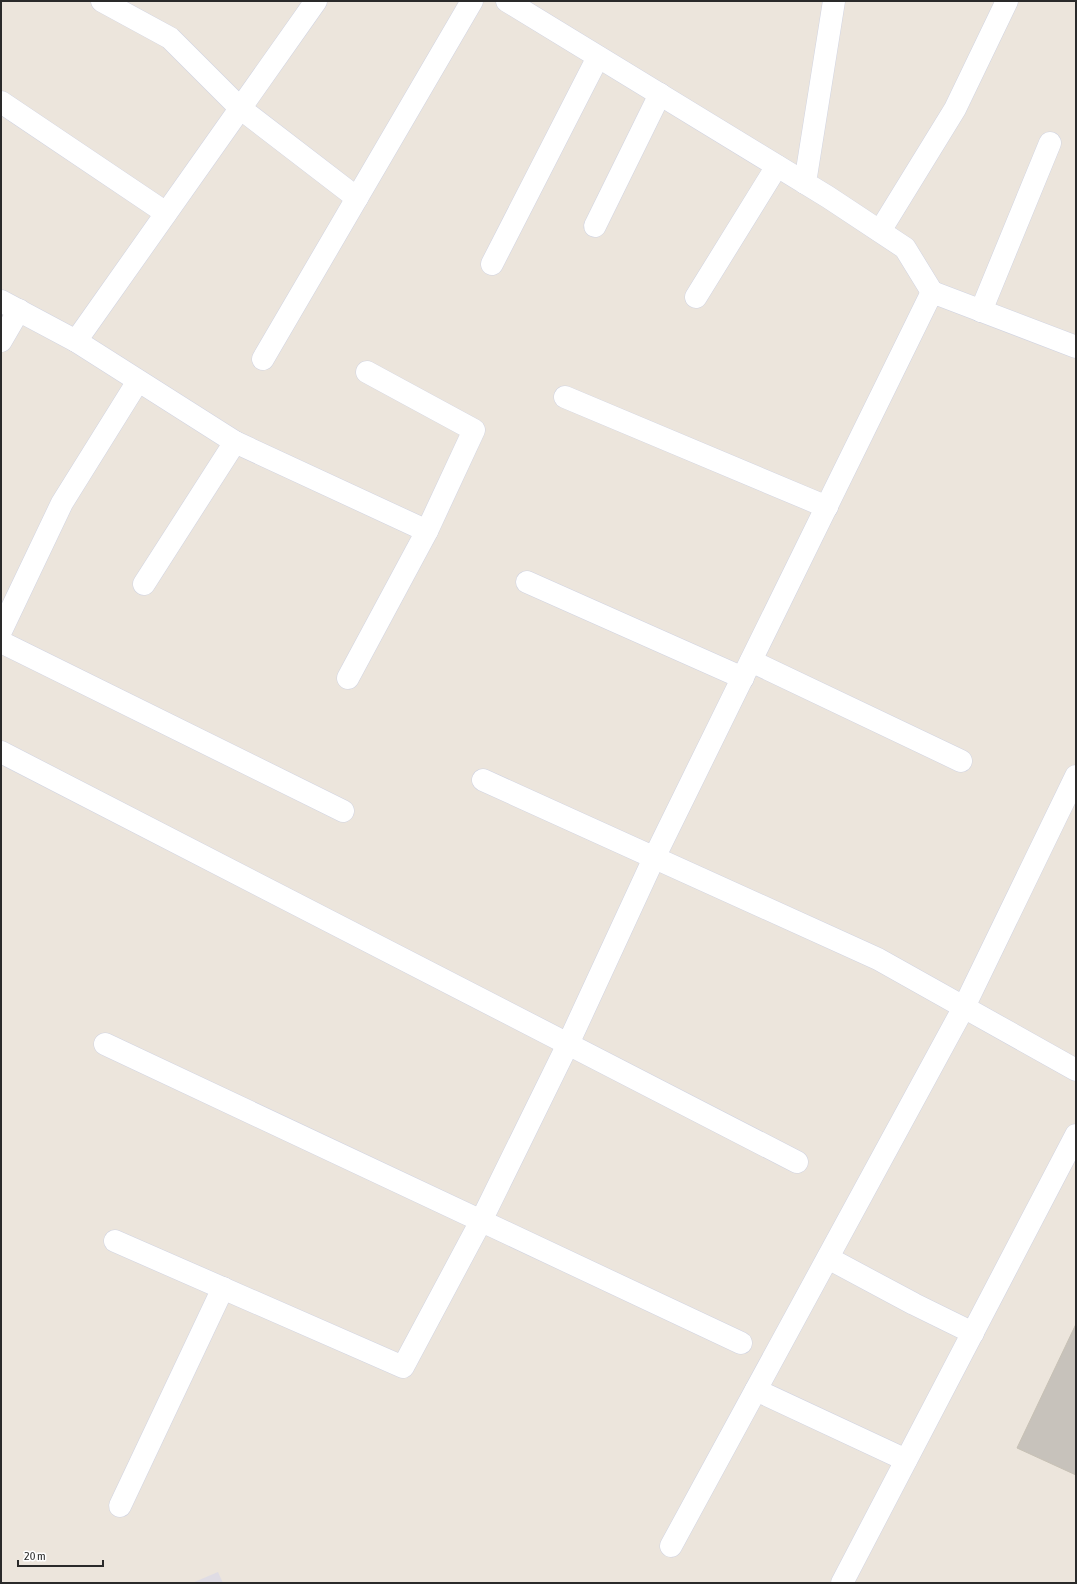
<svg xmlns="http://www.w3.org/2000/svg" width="1077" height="1584" viewBox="0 0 1077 1584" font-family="'Asap Condensed',sans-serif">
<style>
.industrial{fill:#dfdce4}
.building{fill:#c7c2bb;stroke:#c7c1b5}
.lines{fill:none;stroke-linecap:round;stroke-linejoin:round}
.street-casing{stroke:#d1d4e2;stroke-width:23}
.street{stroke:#fff;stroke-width:22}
</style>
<rect width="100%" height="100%" fill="#ece5dc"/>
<path class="industrial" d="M218 1572 223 1583H192Z"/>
<path class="building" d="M1076 1324V1475L1017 1448Z"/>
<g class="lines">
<defs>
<g id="street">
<path d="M102 1 170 38 240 108 357 198"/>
<path d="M507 1 828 197 905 248 932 292"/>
<path d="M1 102 166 213"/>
<path d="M805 183 834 1"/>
<path d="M595 226 660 94"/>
<path d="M880 231 955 109 1007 1"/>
<path d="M492 264 598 57"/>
<path d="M696 297 777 166"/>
<path d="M1 301 76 341 235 442 427 531"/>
<path d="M981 311 1050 143"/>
<path d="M1 341 19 310"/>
<path d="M76 341 316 1"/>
<path d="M263 359 472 1"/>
<path d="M565 397 827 507"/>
<path d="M527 582 743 678"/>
<path d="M144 584 235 442"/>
<path d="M1 631 62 503 138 381"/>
<path d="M1 642 343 811"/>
<path d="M751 661 961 761"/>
<path d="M348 678 427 531 474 430 367 372"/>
<path d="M1 752 797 1162"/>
<path d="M483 780 878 959 1076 1070"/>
<path d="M105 1044 741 1343"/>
<path d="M115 1241 403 1367 481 1221 568 1044 654 858 932 292 1076 347"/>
<path d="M828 1258 914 1304 973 1333"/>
<path d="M756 1390 906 1460"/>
<path d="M120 1506 223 1288"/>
<path d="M671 1546 964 1007 1076 776"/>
<path d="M842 1583 1076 1135"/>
</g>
</defs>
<use href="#street" class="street-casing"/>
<use href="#street" class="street"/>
</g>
<rect width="1077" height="1584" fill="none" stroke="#2a2a2a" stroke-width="4"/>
<path d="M18 1560v6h85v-6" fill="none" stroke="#2a2a2a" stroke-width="2"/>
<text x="24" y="1560" font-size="12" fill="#2a2a2a" stroke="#ffffff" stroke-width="3" paint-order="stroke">20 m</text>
</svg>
